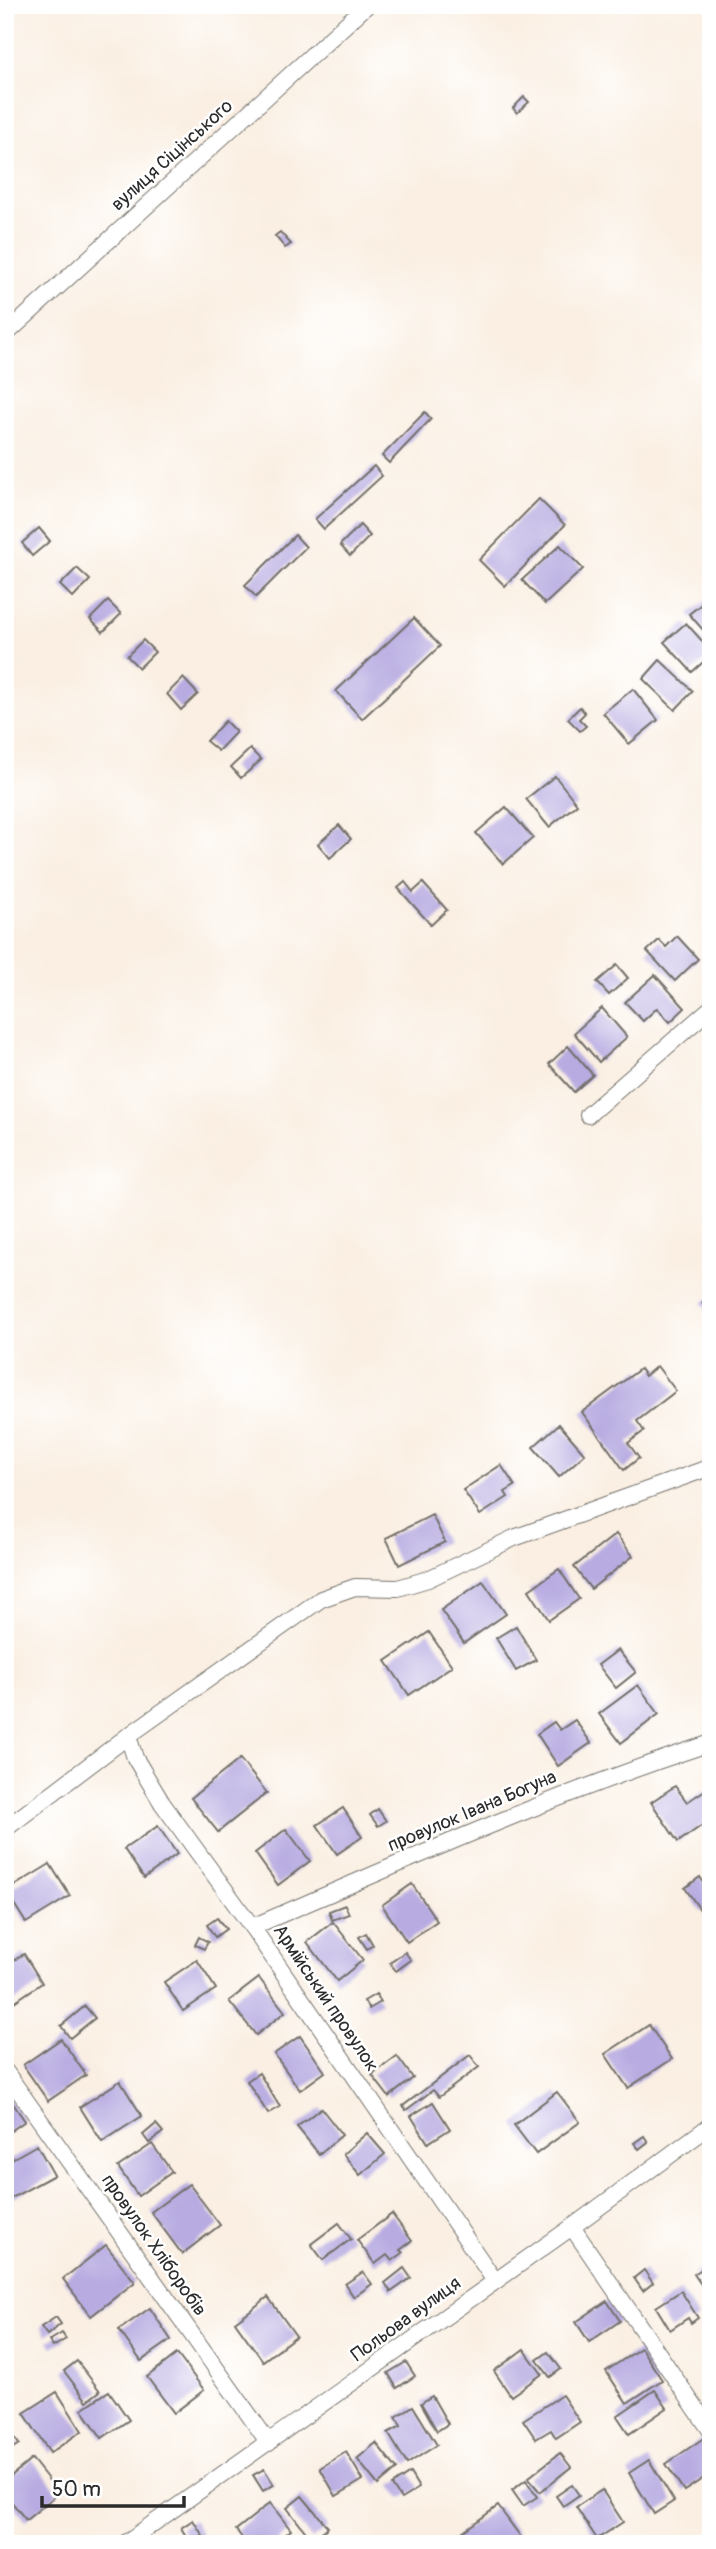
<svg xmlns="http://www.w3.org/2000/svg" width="716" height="2549" viewBox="0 0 716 2549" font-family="Pangolin,sans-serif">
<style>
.building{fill:#b7abe1}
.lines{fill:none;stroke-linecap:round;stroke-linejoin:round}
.street-casing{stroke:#73706b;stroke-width:18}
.street{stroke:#fff;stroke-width:16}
.labels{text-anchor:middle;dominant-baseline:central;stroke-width:5;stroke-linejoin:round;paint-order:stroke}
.street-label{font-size:19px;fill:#2b2b2b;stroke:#fff}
</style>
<rect width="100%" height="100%" fill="#fff"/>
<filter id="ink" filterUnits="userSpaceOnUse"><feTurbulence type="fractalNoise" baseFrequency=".0143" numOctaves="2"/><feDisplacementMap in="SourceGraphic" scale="14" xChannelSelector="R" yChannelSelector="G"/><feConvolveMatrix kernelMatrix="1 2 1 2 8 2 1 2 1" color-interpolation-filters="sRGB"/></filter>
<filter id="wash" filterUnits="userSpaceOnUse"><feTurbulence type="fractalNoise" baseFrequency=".00686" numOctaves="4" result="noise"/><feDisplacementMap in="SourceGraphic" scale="28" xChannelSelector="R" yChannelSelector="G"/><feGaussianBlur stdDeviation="1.57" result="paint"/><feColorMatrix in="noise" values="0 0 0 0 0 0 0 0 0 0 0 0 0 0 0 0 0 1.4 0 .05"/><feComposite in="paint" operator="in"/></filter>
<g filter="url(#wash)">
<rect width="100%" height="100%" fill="#faefe2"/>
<g id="blocks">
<g class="building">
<path d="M524 97 529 102 517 113 513 108Z"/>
<path d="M280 232 291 244 285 248 275 236Z"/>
<path d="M425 412 431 419 389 463 382 456Z"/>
<path d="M374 466 382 476 324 529 315 519Z"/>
<path d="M539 499 565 525 505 586 479 560Z"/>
<path d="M360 525 370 536 350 556 340 545Z"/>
<path d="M39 528 50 541 32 556 22 543Z"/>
<path d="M295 535 306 547 256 597 245 585Z"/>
<path d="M560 545 583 569 545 604 522 580Z"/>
<path d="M77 568 90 580 73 598 60 585Z"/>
<path d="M708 599 711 603V639L689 614Z"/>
<path d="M108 601 121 614 103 632 90 619Z"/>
<path d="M414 618 440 646 362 719 336 691Z"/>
<path d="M686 623 711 651V655L692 672 664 642Z"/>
<path d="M143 640 155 652 139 668 127 656Z"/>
<path d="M660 660 693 691 675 710 643 679Z"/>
<path d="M183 678 198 694 181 710 167 694Z"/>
<path d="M633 689 658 720 629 744 603 713Z"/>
<path d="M580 707 585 713 579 719 586 726 580 731 568 719Z"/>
<path d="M225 721 236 732 218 751 206 741Z"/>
<path d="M250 749 261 760 241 778 231 767Z"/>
<path d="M555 776 577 804 549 827 526 799Z"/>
<path d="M506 807 533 838 503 864 476 833Z"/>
<path d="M339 825 351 839 330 858 318 844Z"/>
<path d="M405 882 413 892 423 883 447 910 431 925 398 888Z"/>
<path d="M677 936 698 959 675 981 647 951 659 940 666 947Z"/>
<path d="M617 965 628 978 609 995 597 982Z"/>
<path d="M655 975 685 1008 670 1022 657 1008 643 1021 625 1002Z"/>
<path d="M602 1008 627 1037 599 1062 574 1033Z"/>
<path d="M568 1046 593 1075 574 1092 549 1064Z"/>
<path d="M711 1296V1314L702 1303Z"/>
<path d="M657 1366 676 1391 637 1421 644 1431 628 1443 639 1458 624 1470 582 1412 640 1369 645 1376Z"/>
<path d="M559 1424 585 1454 559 1477 533 1447Z"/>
<path d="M501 1465 515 1486 505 1492 508 1497 480 1515 463 1490Z"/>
<path d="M432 1515 445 1542 399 1565 386 1538Z"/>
<path d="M616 1534 633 1556 591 1589 574 1567Z"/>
<path d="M559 1569 579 1599 549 1620 529 1590Z"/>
<path d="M483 1581 506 1614 464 1643 441 1610Z"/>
<path d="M516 1626 536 1660 516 1671 496 1638Z"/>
<path d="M429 1632 452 1666 409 1695 386 1661Z"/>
<path d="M618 1650 636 1672 616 1688 598 1665Z"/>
<path d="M638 1685 659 1714 621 1743 599 1714Z"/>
<path d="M575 1720 591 1743 558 1766 537 1734 554 1722 560 1730Z"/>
<path d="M240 1759 267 1793 218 1832 191 1798Z"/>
<path d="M675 1786 687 1802 705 1790 711 1798V1819L678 1842 651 1802Z"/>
<path d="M343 1808 362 1837 337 1854 317 1825Z"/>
<path d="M378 1809 386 1821 378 1826 370 1815Z"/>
<path d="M158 1826 177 1854 144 1878 124 1849Z"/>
<path d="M286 1829 310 1861 278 1885 255 1853Z"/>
<path d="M50 1864 70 1896 26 1923 6 1891Z"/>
<path d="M700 1877 711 1893V1904L701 1911 685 1888Z"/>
<path d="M412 1884 437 1921 407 1942 382 1905Z"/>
<path d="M345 1905 349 1914 332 1920 329 1911Z"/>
<path d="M217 1918 226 1929 215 1937 207 1925Z"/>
<path d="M333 1922 363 1960 337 1981 307 1942Z"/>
<path d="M366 1933 373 1945 367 1949 359 1937Z"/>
<path d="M199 1937 208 1942 204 1949 195 1945Z"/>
<path d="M405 1952 411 1960 396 1971 390 1963Z"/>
<path d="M24 1954 42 1983 5 2008V1966Z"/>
<path d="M197 1960 216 1989 183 2011 164 1982Z"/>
<path d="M259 1978 285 2012 256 2035 229 2001Z"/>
<path d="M376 1994 381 2002 369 2009 364 2001Z"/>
<path d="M85 2006 95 2018 70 2038 61 2026Z"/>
<path d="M649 2025 672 2059 628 2088 605 2054Z"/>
<path d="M300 2036 325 2072 300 2090 274 2054Z"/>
<path d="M61 2039 86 2075 48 2101 23 2065Z"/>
<path d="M470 2055 479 2067 439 2097 433 2090 406 2110 403 2106Z"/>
<path d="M397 2056 413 2078 389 2097 372 2075Z"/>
<path d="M259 2073 280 2107 268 2114 247 2081Z"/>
<path d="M120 2081 142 2116 102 2142 80 2107Z"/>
<path d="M5 2092 25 2121 5 2135Z"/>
<path d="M557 2092 580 2122 536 2154 514 2125Z"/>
<path d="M433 2102 450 2129 428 2143 411 2116Z"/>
<path d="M321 2108 342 2135 319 2154 297 2127Z"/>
<path d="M156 2124 163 2132 149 2143 143 2135Z"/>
<path d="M367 2133 385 2154 360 2175 343 2154Z"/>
<path d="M644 2136 648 2142 639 2149 634 2143Z"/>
<path d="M152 2144 172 2172 138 2196 118 2167Z"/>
<path d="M37 2145 54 2175 8 2200 5 2196V2163Z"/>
<path d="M189 2184 220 2225 182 2254 151 2212Z"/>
<path d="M392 2214 412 2241 400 2250 403 2253 392 2261 387 2255 375 2264 357 2240Z"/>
<path d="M339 2223 351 2239 323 2260 311 2244Z"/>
<path d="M106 2245 135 2282 91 2316 63 2279Z"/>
<path d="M711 2263V2299L694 2274Z"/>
<path d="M404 2268 411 2278 391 2292 385 2283Z"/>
<path d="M644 2270 653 2283 643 2291 634 2278Z"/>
<path d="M363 2272 372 2284 354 2297 345 2284Z"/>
<path d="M681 2291 698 2318 691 2323 688 2318 670 2330 656 2307Z"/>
<path d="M268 2297 296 2336 263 2361 235 2322Z"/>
<path d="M607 2301 620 2321 589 2342 576 2322Z"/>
<path d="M150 2308 171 2340 141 2361 119 2330Z"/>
<path d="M56 2317 61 2324 47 2335 41 2327Z"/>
<path d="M62 2333 66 2339 53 2347 49 2341Z"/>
<path d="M641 2348 662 2380 627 2403 606 2371Z"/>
<path d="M524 2349 542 2374 511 2396 494 2371Z"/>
<path d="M548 2352 561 2369 550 2377 537 2360Z"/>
<path d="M177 2354 204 2390 174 2413 147 2377Z"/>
<path d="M77 2361 100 2391 87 2401 64 2371Z"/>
<path d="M406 2362 415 2376 397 2388 388 2373Z"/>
<path d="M655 2390 667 2408 629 2434 617 2416Z"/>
<path d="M109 2391 129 2420 102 2438 82 2409Z"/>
<path d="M57 2392 82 2431 50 2453 24 2413Z"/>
<path d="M562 2395 580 2422 556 2438 551 2430 536 2439 523 2420Z"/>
<path d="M432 2396 448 2424 437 2431 421 2403Z"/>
<path d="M413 2406 437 2445 407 2464 388 2433 401 2426 396 2417Z"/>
<path d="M5 2425 19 2444 5 2453Z"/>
<path d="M705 2437 711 2445V2473L684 2491 666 2464Z"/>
<path d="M376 2443 397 2469 378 2485 357 2459Z"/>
<path d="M346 2452 363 2480 336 2496 320 2468Z"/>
<path d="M560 2453 571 2467 540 2492 528 2478Z"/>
<path d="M32 2459 59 2493 26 2520 5 2494V2481Z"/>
<path d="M649 2460 674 2501 654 2514 629 2473Z"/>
<path d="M264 2469 274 2485 263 2491 253 2475Z"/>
<path d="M410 2473 419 2488 401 2499 392 2485Z"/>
<path d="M526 2480 537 2497 523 2506 512 2490Z"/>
<path d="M572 2485 579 2495 563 2506 556 2496Z"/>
<path d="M602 2490 623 2522 597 2539 576 2507Z"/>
<path d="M302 2496 328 2527 312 2540 287 2508Z"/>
<path d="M270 2503 291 2530 274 2544H247L236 2530Z"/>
<path d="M498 2506 526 2544H458L454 2538Z"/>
<path d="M193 2520 203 2536 191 2544 181 2528Z"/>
</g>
</g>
</g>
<g filter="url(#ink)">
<use href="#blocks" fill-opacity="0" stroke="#73706b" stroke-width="2"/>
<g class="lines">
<defs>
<g id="street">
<path d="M5 335 367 5"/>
<path d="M588 1115 711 1008"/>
<path d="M128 1736 135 1758 162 1803 252 1927 495 2281"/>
<path d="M5 1829 128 1736 321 1599 355 1587 398 1588 428 1579 514 1538 711 1467"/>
<path d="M252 1927C403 1862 554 1794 711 1743"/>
<path d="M5 2071 269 2443"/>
<path d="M572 2227 711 2431"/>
<path d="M124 2544 572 2227 711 2125"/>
</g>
</defs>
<use href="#street" class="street-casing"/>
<use href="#street" class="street"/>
</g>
</g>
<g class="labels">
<g class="street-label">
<text transform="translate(172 155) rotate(-42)">вулиця Сіцінського</text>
<text transform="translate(472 1811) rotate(-23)">провулок Івана Богуна</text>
<text transform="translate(326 1998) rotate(56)">Армійський провулок</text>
<text transform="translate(154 2245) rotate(55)">провулок Хліборобів</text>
<text transform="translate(406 2319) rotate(-36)">Польова вулиця</text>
</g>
</g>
<rect width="716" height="2549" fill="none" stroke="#fff" stroke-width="28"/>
<path d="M42 2496v10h142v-10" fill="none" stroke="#2b2b2b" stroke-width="3.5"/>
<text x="52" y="2496" font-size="21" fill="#2b2b2b" stroke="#ffffff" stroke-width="5" paint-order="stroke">50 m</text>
</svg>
